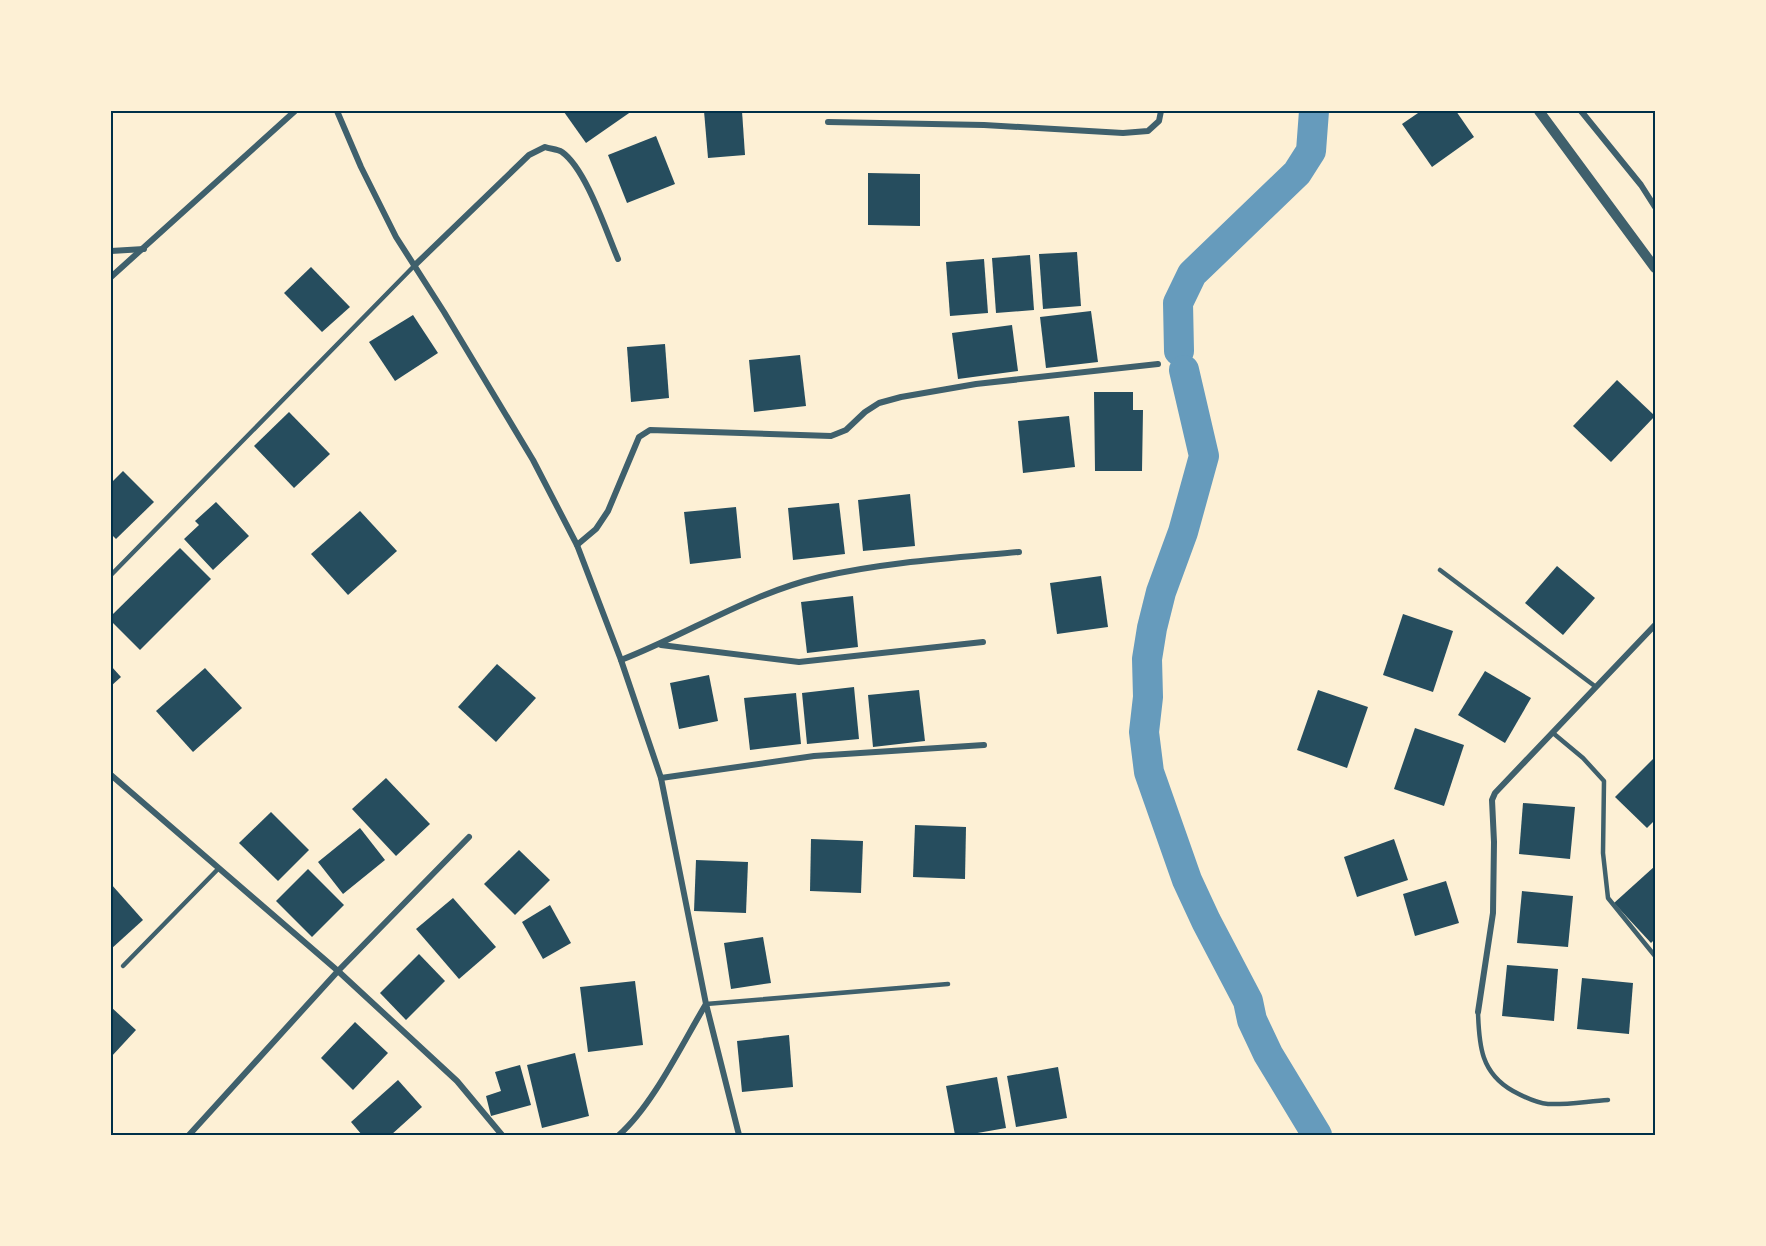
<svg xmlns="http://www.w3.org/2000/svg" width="1766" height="1246" viewBox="0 0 1766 1246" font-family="'Libre Baskerville',serif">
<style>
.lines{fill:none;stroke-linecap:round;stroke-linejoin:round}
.canal{stroke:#669bbc;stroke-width:30}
.building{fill:#264d5e}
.service{stroke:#3f606c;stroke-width:4.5}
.minor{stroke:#3f606c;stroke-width:6}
.tertiary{stroke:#3f606c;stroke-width:10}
.neatline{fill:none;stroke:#003049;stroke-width:2}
</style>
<rect width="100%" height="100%" fill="#fdf0d5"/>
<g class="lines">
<g class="canal">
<path d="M1179 351 1178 303 1192 274 1297 173 1311 151 1314 111"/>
<path d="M1184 370 1204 456 1183 532 1161 592 1152 628 1147 659 1148 697 1144 732 1149 772 1187 880 1206 921 1248 1001 1252 1020 1268 1054 1317 1135"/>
</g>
</g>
<g class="building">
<path d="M565 111H632L586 143 564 112Z"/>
<path d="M704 111H742L745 155 708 158Z"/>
<path d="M1421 111H1456L1474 137 1432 167 1402 124Z"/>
<path d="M656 136 675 184 627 203 608 155Z"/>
<path d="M868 173 920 174V226L868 225Z"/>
<path d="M1077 252 1081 306 1043 309 1039 254Z"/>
<path d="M1030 255 1034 310 996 313 992 258Z"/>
<path d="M984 259 988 313 950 316 946 262Z"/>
<path d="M311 267 350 307 322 332 284 293Z"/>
<path d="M1091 311 1098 362 1046 368 1040 317Z"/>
<path d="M413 315 438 353 395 381 369 342Z"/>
<path d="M1012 325 1018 371 958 379 952 333Z"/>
<path d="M665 344 669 398 631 402 627 347Z"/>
<path d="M800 355 806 406 754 412 749 360Z"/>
<path d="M1617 380 1655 416 1611 462 1573 426Z"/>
<path d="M1094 392H1133V410H1143L1142 471H1095Z"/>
<path d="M289 412 330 454 294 488 254 446Z"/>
<path d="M1069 416 1075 467 1023 473 1018 421Z"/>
<path d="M123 471 154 502 116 539 111 534V483Z"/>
<path d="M910 494 915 546 863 551 858 500Z"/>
<path d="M216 502 249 536 213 570 184 539 199 525 195 521Z"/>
<path d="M839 503 845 554 793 560 788 508Z"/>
<path d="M736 507 741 558 690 564 684 512Z"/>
<path d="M360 511 397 551 348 595 311 554Z"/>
<path d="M180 548 211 579 140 650 111 621V616Z"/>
<path d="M1557 566 1595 598 1563 635 1525 603Z"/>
<path d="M1101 576 1108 627 1057 634 1050 583Z"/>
<path d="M853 596 858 647 807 653 801 602Z"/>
<path d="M1403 614 1453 631 1433 692 1383 675Z"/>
<path d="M497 664 536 698 496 742 458 707Z"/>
<path d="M111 666 121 677 111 686Z"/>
<path d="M205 668 242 708 193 752 156 711Z"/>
<path d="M1485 671 1531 698 1505 743 1458 715Z"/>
<path d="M709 675 718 721 679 729 670 683Z"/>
<path d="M854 687 859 739 807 744 802 693Z"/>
<path d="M919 690 925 741 873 747 868 695Z"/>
<path d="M1318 690 1368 707 1347 768 1297 750Z"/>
<path d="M796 693 801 744 750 750 744 698Z"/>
<path d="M1415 728 1464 745 1444 806 1394 789Z"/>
<path d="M1655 757V820L1647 828 1615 797Z"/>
<path d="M386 778 430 824 396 856 352 809Z"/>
<path d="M1523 803 1575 807 1570 859 1519 854Z"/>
<path d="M271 812 309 850 278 881 239 843Z"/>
<path d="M915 825 966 827 965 879 913 877Z"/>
<path d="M360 828 385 860 343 894 318 862Z"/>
<path d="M811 839 863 841 861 893 810 891Z"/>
<path d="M1394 839 1408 880 1357 897 1344 857Z"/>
<path d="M519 850 550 880 515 915 484 884Z"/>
<path d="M696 860 748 862 746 913 694 911Z"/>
<path d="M1655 866V939L1651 943 1614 903Z"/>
<path d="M308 869 344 905 312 937 276 901Z"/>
<path d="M1446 881 1459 923 1415 936 1403 894Z"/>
<path d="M111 884 143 920 111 949Z"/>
<path d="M1522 891 1573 896 1568 947 1517 943Z"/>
<path d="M453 898 496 947 459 979 416 929Z"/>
<path d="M550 905 571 943 543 959 522 922Z"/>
<path d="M763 937 771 983 731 989 724 943Z"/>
<path d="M419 954 445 981 406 1020 380 993Z"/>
<path d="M1507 965 1558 969 1554 1021 1502 1016Z"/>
<path d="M1582 978 1633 983 1629 1034 1577 1029Z"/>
<path d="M635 981 643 1045 588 1052 580 987Z"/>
<path d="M111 1007 136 1030 111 1057Z"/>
<path d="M355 1022 388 1053 353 1090 321 1058Z"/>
<path d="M789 1035 793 1087 742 1092 737 1041Z"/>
<path d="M575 1053 589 1116 542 1128 527 1065Z"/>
<path d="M520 1065 531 1105 491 1116 486 1096 501 1091 495 1072Z"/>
<path d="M1058 1067 1067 1118 1016 1127 1007 1076Z"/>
<path d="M997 1077 1006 1128 966 1135H955L946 1086Z"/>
<path d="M398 1080 422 1107 391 1135H362L351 1122Z"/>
</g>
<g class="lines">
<g class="service">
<path d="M1440 570 1596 687"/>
<path d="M111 575 414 266"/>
<path d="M1553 733 1583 758 1604 781 1603 853 1608 898 1655 956"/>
<path d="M123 966 219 868"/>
<path d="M706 1004 948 984"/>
<path d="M1478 1012C1479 1046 1481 1073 1513 1091 1524 1097 1536 1103 1548 1104 1567 1105 1589 1101 1608 1100"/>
</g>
<g class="minor">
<path d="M337 111 361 167 396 237 444 312 533 460 577 545 621 660 661 778 706 1004 739 1135"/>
<path d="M1581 111 1641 185 1655 207"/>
<path d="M828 122 984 125 1123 133 1148 131 1159 121 1161 111"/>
<path d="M111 251 144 249"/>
<path d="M414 266 529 155 545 147C550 149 557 149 562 152 586 169 606 231 618 259"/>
<path d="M111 277 295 111"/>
<path d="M577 545 596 529 608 511 639 437 650 430 831 436 846 430 865 412 879 403 901 397 976 384 1158 364"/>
<path d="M661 645 799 662 983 642"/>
<path d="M621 660C688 634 749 594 820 577 885 562 953 558 1019 552"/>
<path d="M111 775 338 971 457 1081 502 1135"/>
<path d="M661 778 814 756 984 745"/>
<path d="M1478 1012 1493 913 1494 842 1492 800 1495 793 1655 625"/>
<path d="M189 1135 338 971 469 837"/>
<path d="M619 1135C653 1105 682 1044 706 1004"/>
</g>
<path class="tertiary" d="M1539 111 1655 268"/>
</g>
<rect width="1766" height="1246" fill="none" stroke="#fdf0d5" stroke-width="225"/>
<rect x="112" y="112" width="1542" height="1022" class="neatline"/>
</svg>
